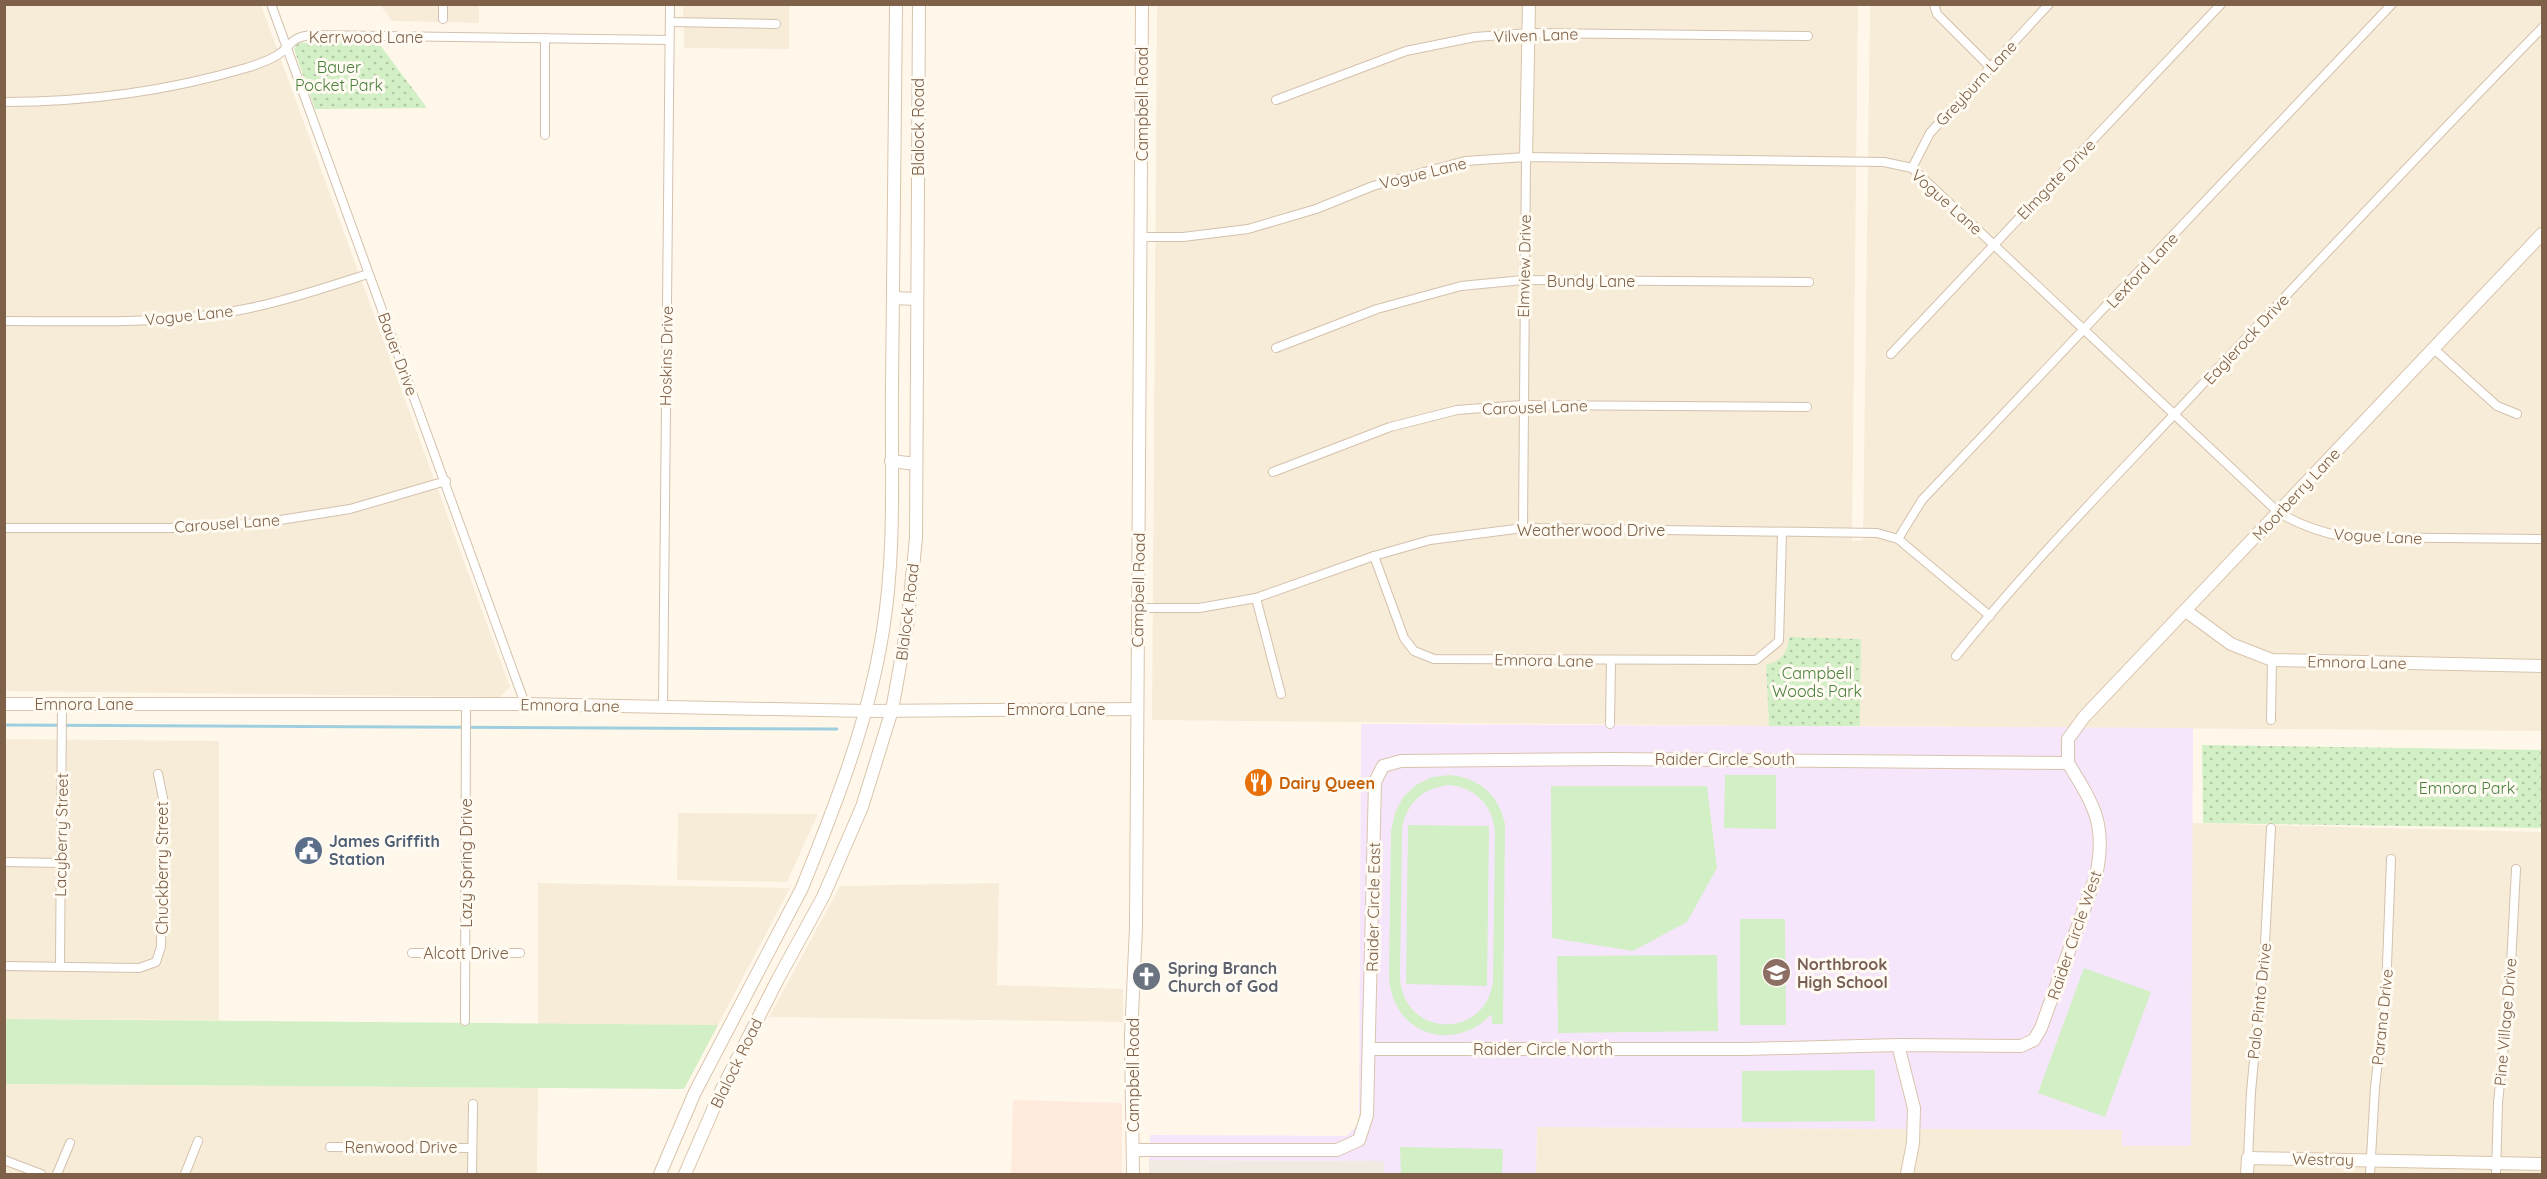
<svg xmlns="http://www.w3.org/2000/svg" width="2547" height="1179" viewBox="0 0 2547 1179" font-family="Quicksand,sans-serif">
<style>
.residential{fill:#f7ecd7}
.commercial{fill:#ffebdd}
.industrial{fill:#f0eae2}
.education{fill:#f6e6fc}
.grass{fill:#d2efc5;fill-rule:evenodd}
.park{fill:url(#park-dots)}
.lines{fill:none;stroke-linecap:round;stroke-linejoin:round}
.stream{stroke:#9fcfdf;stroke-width:3}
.street-casing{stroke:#d4c1ad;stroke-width:10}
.secondary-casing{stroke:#d9c4ac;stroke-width:14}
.street{stroke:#fff;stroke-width:8}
.secondary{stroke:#fff;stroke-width:12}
.labels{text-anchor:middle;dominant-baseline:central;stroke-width:6;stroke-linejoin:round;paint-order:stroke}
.street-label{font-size:16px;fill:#7e6148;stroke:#fffbf2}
.park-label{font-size:16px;fill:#497f3c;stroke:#fffbf2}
.food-label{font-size:16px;font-weight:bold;fill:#c56008;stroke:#fffbf2;text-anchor:start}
.service-label{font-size:16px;font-weight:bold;fill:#4e5e75;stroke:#fffbf2;text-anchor:start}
.education-label{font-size:16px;font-weight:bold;fill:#785e54;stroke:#fffbf2;text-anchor:start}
.worship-label{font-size:16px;font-weight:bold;fill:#5b616d;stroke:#fffbf2;text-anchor:start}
</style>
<defs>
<pattern id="park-dots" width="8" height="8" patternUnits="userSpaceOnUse" patternTransform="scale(1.5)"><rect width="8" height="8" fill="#d2efc5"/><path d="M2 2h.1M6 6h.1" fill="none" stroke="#b0c5a2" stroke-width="1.8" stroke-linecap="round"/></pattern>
</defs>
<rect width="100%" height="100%" fill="#fff8ea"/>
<g class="residential">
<path d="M5 5H261L510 687 500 697 5 691Z"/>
<path d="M380 5H479V23L392 21Z"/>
<path d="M683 5H789V49L684 48Z"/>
<path d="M1157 5H1858L1852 541 1863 540 1870 5H2542V731L1860 726 1861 639 1789 637 1788 650 1778 661 1766 666 1769 726 1152 720Z"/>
<path d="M5 739 219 741V1020L5 1019Z"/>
<path d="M678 813 818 814 787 882 677 880Z"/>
<path d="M2192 823 2542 832V1174H1536L1537 1127 2122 1130V1146H2191Z"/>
<path d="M538 883 790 888 718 1025 538 1024Z"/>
<path d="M999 883 997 985 1123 989V1022L769 1017 840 886Z"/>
<path d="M5 1084 538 1088 537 1174H5Z"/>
</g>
<path class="commercial" d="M1013 1100 1122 1103V1174H1011Z"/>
<path class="industrial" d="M1149 1160 1384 1161V1174H1149Z"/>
<path class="education" d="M1361 724 2193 728 2191 1146H2122V1130L1537 1127 1536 1174H1384V1161L1149 1160 1150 1135 1347 1136 1359 1123Z"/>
<g class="grass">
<path d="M1450 775C1479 778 1499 795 1505 824L1503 1024H1492V1014C1454 1054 1393 1035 1389 978L1391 831 1395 813 1403 797 1416 785 1432 777ZM1450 785C1476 788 1493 806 1495 832L1493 980C1487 1040 1404 1039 1400 978L1402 831C1405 804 1423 787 1450 785Z"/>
<path d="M1725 775H1776V829L1724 828Z"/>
<path d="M1551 786H1707L1717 868 1687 922 1633 951 1552 938Z"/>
<path d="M1408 825 1489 826 1487 986 1406 984Z"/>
<path d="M1740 919H1785L1786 1025H1740Z"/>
<path d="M1717 955 1718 1031 1558 1033 1557 956Z"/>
<path d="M2084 968 2151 992 2105 1117 2038 1093Z"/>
<path d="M5 1019 718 1025 684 1089 5 1084Z"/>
<path d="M1875 1070V1121L1742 1122V1071Z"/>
<path d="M1400 1147 1503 1149 1502 1174H1401Z"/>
</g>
<g class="park">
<path d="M348 41 380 45 427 108 315 109 294 49 298 43Z"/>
<path d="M1789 637 1861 639 1860 726H1769L1766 665C1782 660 1787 654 1789 637Z"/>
<path d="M2202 745 2542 750V828L2203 823Z"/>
</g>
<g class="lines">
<path class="stream" d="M4 725 837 729"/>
<defs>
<g id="street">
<path d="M271 4 525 704"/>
<path d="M1934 4 1937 14 1990 67"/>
<path d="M443 19V4"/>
<path d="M670 22 776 24"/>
<path d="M1276 100 1406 51 1475 37 1529 33 1808 36"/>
<path d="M4 102C86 102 168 91 246 68 256 65 267 61 276 56 294 46 286 39 310 35L669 40"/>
<path d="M545 135V38"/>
<path d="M1912 168 1930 133 2049 4"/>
<path d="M1142 237H1183L1248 229 1316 209 1373 186 1465 161 1526 157 1884 162 1912 168 2278 512C2299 525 2320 532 2344 537L2542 539"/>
<path d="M4 321C86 321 170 325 250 308 290 300 330 286 368 274"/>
<path d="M1276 348 1377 309 1461 286 1523 280 1809 282"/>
<path d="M2433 348 2497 406 2517 414"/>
<path d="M1891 354 2221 4"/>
<path d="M1273 472 1390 427 1457 410 1522 405 1807 407"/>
<path d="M4 528H189L261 523 350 509 446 481"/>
<path d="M1523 528 1526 157"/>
<path d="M1898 539 1922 500 2392 4"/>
<path d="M1374 556 1404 638 1414 651 1434 659 1756 660 1779 641 1782 533"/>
<path d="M1256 598 1281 694"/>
<path d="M1138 608H1199L1256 598 1374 556 1430 540 1523 528 1877 533 1898 539 1990 616"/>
<path d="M1956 656C2031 562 2117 476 2199 388 2313 267 2426 146 2542 28"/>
<path d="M663 707 670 4"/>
<path d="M2271 720 2272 660"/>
<path d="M1610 724 1611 661"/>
<path d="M4 862 61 863"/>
<path d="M412 953H520"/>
<path d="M60 965 62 704"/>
<path d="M4 966 139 968 156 962 161 947 163 798 158 774"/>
<path d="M465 1021 466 704"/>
<path d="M330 1147 472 1148"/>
<path d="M2248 1158 2251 1092 2265 943 2271 828"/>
<path d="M4 1160 41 1174"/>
<path d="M57 1174 70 1143"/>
<path d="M185 1174 198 1141"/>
<path d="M472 1174 473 1104"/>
<path d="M2370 1174 2375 1087 2386 991 2391 859"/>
<path d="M2496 1174 2498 1103 2510 984 2516 869"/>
</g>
<g id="secondary">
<path d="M1526 157 1529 4"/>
<path d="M893 298 917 299"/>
<path d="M891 461 916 464"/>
<path d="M2186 611 2231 644 2272 660 2542 666"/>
<path d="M4 704H525L866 711 1136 709"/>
<path d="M2068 763V739L2084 717 2542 234"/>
<path d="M1898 1045 1914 1108 1913 1143 1907 1174"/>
<path d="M1370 1049H1746L1898 1045 2021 1046 2034 1040 2041 1028 2096 876C2107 825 2094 805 2068 763"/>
<path d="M1133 1150H1337L1359 1140 1367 1115 1375 782 1383 766 1401 761 1612 759 2068 763"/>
<path d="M660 1174 695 1092 802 888C836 804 869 720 883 630 896 550 891 466 892 385 893 258 895 131 896 4"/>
<path d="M685 1174 722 1089 778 979 823 897 862 807 892 710 907 627 916 538 919 4"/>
<path d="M1133 1174 1131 1037 1136 927 1142 4"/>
<path d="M2247 1174 2248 1158 2542 1164"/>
</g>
</defs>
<use href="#street" class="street-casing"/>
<use href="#secondary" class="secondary-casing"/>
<use href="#street" class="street"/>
<use href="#secondary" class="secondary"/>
</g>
<defs>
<symbol id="restaurant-disc" viewBox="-11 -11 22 22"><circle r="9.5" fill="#e8710a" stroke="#fffbf2"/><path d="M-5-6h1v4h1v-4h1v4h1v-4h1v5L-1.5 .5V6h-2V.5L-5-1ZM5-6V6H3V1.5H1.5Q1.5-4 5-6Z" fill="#fff"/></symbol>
<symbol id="civic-disc" viewBox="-11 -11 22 22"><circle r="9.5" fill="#5c6f8a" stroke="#fffbf2"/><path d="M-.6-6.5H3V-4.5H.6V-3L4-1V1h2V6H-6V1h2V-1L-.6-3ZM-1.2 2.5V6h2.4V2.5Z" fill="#fff"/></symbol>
<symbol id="school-disc" viewBox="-11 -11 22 22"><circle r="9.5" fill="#8d6e63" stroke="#fffbf2"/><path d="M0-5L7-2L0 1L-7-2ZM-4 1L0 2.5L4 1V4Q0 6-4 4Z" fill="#fff"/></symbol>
<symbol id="church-disc" viewBox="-11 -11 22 22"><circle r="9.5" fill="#6b7280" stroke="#fffbf2"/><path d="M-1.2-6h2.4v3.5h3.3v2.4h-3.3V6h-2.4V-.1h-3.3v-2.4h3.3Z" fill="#fff"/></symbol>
</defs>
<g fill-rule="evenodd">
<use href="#restaurant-disc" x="1242" y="766" width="33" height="33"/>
<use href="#civic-disc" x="292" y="834" width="33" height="33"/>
<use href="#school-disc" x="1760" y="956" width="33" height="33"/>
<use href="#church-disc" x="1130" y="960" width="33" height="33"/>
</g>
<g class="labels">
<g class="street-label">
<text transform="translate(1536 35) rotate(-2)">Vilven Lane</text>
<text x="366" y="37">Kerrwood Lane</text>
<text transform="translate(1976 83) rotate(-47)">Greyburn Lane</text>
<text transform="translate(1142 104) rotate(-90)">Campbell Road</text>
<text transform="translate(918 127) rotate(-90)">Blalock Road</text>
<text transform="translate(1423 173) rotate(-14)">Vogue Lane</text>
<text transform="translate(2056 179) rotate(-46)">Elmgate Drive</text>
<text transform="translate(1947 202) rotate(42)">Vogue Lane</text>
<text transform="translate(1524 266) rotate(-89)">Elmview Drive</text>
<text transform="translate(2142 270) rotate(-47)">Lexford Lane</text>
<text x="1591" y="281">Bundy Lane</text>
<text transform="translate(189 315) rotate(-6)">Vogue Lane</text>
<text transform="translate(2246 339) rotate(-47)">Eaglerock Drive</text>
<text transform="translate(398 354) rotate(70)">Bauer Drive</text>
<text transform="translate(666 356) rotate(-89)">Hoskins Drive</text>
<text transform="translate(1535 407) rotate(-2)">Carousel Lane</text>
<text transform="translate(2296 494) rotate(-47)">Moorberry Lane</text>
<text transform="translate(227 523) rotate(-4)">Carousel Lane</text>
<text x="1591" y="530">Weatherwood Drive</text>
<text transform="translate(2378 536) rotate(3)">Vogue Lane</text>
<text transform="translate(1138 590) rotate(-89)">Campbell Road</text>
<text transform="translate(907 612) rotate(-83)">Blalock Road</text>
<text transform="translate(1544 660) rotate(1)">Emnora Lane</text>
<text transform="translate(2357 662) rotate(1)">Emnora Lane</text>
<text x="84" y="704">Emnora Lane</text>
<text transform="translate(570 705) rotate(1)">Emnora Lane</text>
<text x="1056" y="709">Emnora Lane</text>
<text x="1725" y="759">Raider Circle South</text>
<text transform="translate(61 835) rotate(-89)">Lacyberry Street</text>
<text transform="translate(466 863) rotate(-90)">Lazy Spring Drive</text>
<text transform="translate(162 868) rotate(-90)">Chuckberry Street</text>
<text transform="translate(1373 907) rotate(-89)">Raider Circle East</text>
<text transform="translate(2074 935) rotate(-71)">Raider Circle West</text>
<text x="466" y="953">Alcott Drive</text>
<text transform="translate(2259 1001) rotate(-84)">Palo Pinto Drive</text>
<text transform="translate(2382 1017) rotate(-84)">Parana Drive</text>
<text transform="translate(2505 1022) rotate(-85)">Pine Village Drive</text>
<text x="1543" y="1049">Raider Circle North</text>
<text transform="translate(736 1063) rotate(-64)">Blalock Road</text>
<text transform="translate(1133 1075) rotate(-90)">Campbell Road</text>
<text x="401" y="1147">Renwood Drive</text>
<text transform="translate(2323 1159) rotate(1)">Westray</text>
</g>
<g class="park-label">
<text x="339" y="67">Bauer<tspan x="339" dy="18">Pocket Park</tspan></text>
<text x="1817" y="673">Campbell<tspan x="1817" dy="18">Woods Park</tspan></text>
<text x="2467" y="788">Emnora Park</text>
</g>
<g class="food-label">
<text x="1279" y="783">Dairy Queen</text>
</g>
<g class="service-label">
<text x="329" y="841">James Griffith<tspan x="329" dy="18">Station</tspan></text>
</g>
<g class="education-label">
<text x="1797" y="964">Northbrook<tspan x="1797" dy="18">High School</tspan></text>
</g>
<g class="worship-label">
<text x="1168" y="968">Spring Branch<tspan x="1168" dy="18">Church of God</tspan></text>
</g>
</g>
<rect width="2547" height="1179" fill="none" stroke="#7e6148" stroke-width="12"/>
</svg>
